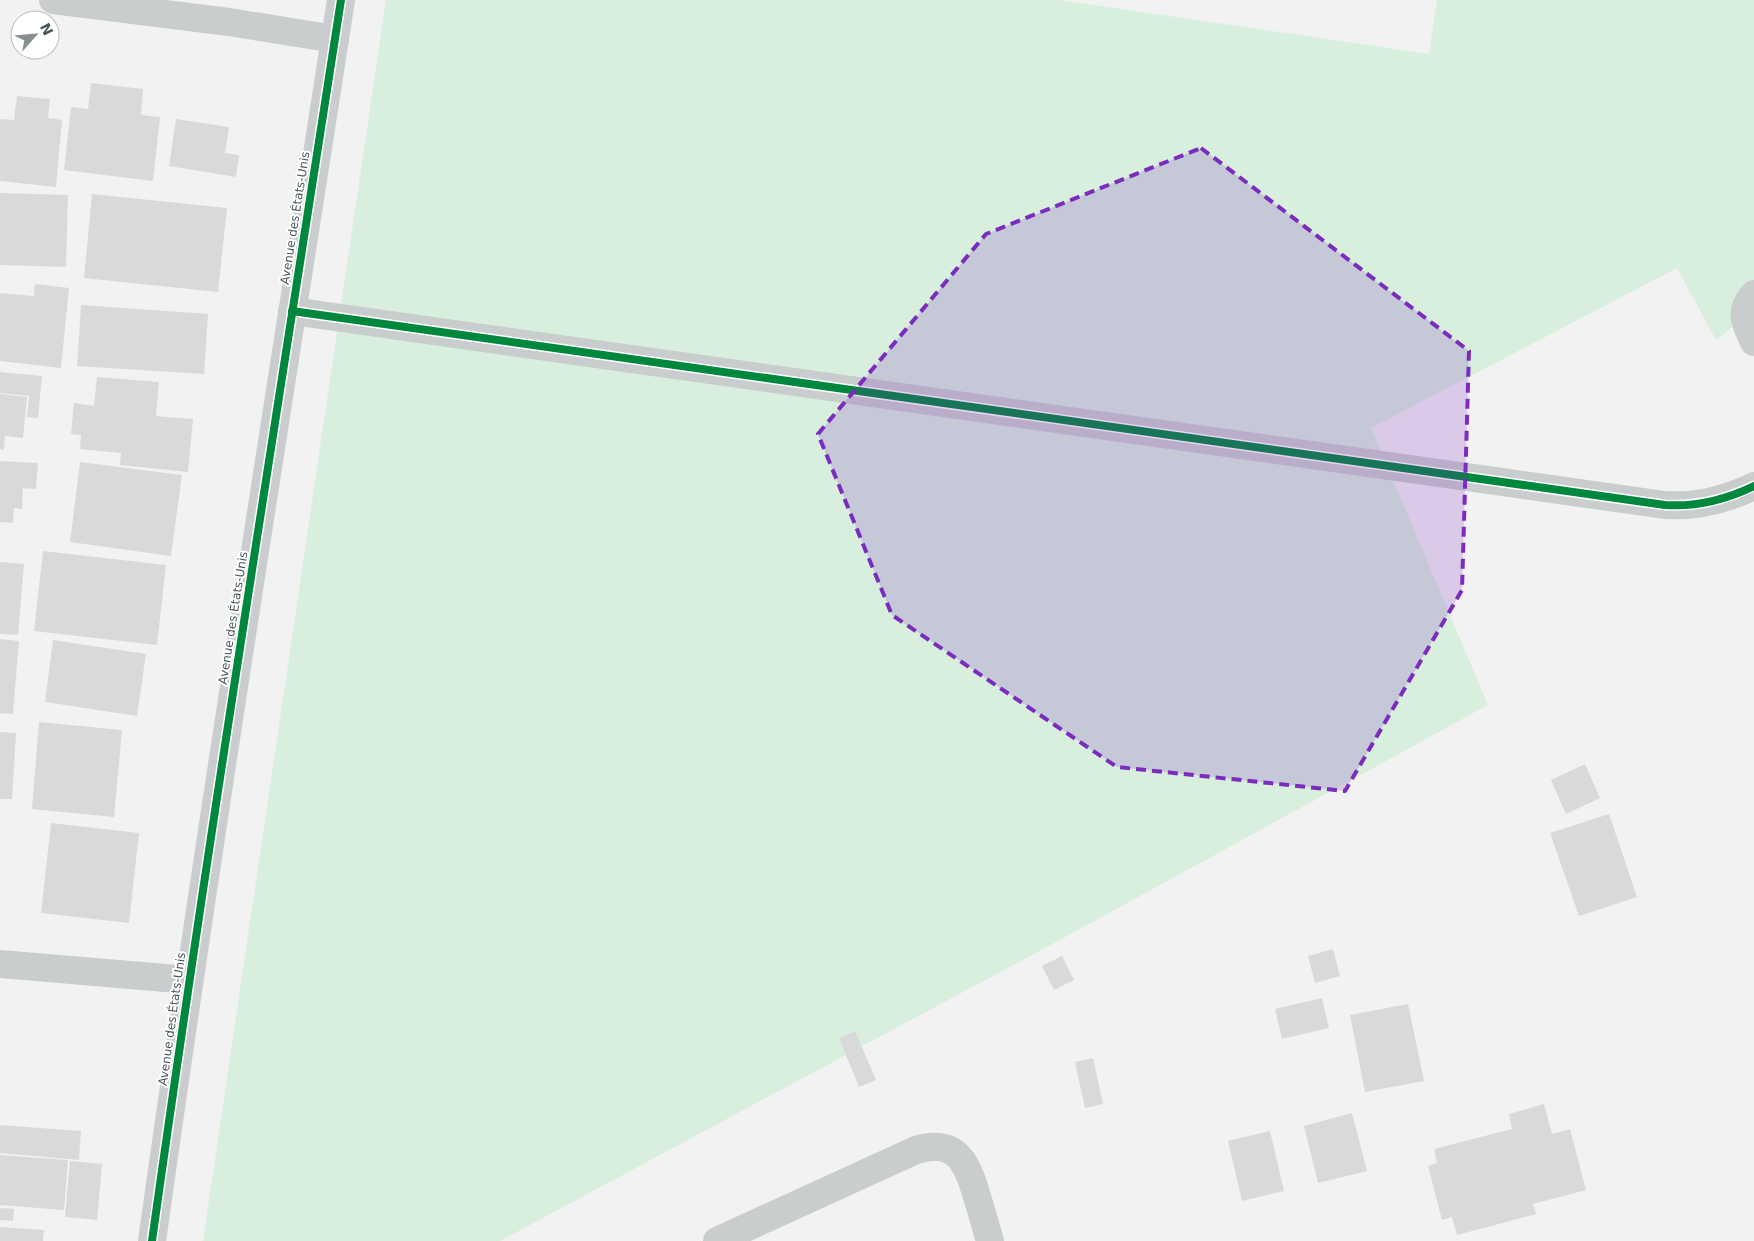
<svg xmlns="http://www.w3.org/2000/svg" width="1754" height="1241" viewBox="0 0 1754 1241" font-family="'DejaVu Sans',sans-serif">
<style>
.green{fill:#d8efdd}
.building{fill:#d8dada}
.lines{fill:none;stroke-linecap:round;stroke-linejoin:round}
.minor{stroke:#c9cdce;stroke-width:28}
.cycleway-casing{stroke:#fff;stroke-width:11}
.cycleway{stroke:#00873e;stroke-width:8}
.marked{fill:#7b2cbf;fill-opacity:0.2;stroke:#7b2cbf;stroke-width:4;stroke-dasharray:10 6;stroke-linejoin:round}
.labels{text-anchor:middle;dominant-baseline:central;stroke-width:4;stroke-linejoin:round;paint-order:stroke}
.street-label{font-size:12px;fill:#4a585d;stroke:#fff}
</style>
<rect width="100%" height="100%" fill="#f2f2f2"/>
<path class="green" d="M386 0H1060L1429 54 1437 0H1754V310L1716 340 1677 268 1371 428 1488 705 1069 935 500 1241H203Z"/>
<g class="building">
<path d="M91 83 143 89 141 115 160 117 153 181 64 170 71 107 88 109Z"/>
<path d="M17 96 50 99 48 118 62 120 56 187 0 181V119L14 120Z"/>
<path d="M176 119 229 127 225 153 239 155 236 177 169 166Z"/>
<path d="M0 193 68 195 66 267 0 265Z"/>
<path d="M92 194 227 208 218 292 84 278Z"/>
<path d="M35 284 69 288 61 368 0 361V293L34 296Z"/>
<path d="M81 305 208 314 204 374 77 366Z"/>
<path d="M0 372 42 376 38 418 27 417 29 396 0 393Z"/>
<path d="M97 377 159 382 156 416 193 419 188 472 120 465 121 453 80 449 81 435 71 434 74 403 94 406Z"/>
<path d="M0 394 27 397 23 438 5 436 4 450 0 449Z"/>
<path d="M0 461 38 463 36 489 23 488 22 509 14 508 13 523 0 522Z"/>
<path d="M80 462 182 475 171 556 70 542Z"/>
<path d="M43 551 166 565 157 645 34 631Z"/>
<path d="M0 562 24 564 18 635 0 634Z"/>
<path d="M0 639 19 641 13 714 0 713Z"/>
<path d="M53 640 146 654 137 716 45 702Z"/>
<path d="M39 722 122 730 114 817 32 809Z"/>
<path d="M0 732 16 733 12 799H0Z"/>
<path d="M1585 764 1600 798 1566 814 1551 780Z"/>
<path d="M1609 814 1637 897 1579 916 1550 833Z"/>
<path d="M51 823 139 833 129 923 41 913Z"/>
<path d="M1333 949 1340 976 1315 983 1308 956Z"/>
<path d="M1062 956 1074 980 1054 990 1042 966Z"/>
<path d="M1322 998 1329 1028 1282 1039 1275 1009Z"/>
<path d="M1408 1004 1424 1081 1365 1092 1350 1015Z"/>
<path d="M855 1031 876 1080 859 1087 839 1038Z"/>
<path d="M1093 1058 1103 1104 1085 1108 1075 1062Z"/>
<path d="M1544 1104 1552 1134 1570 1129 1586 1190 1533 1204 1536 1214 1457 1235 1452 1217 1442 1220 1428 1166 1437 1163 1434 1149 1512 1129 1509 1114Z"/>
<path d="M1352 1113 1367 1171 1318 1183 1304 1126Z"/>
<path d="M0 1125 81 1131 79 1160 0 1153Z"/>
<path d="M1270 1131 1284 1191 1242 1201 1228 1141Z"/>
<path d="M0 1155 68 1160 64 1210 0 1205Z"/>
<path d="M70 1161 102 1164 97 1220 65 1217Z"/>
<path d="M0 1208 14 1209 13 1221 0 1220Z"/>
<path d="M0 1227 44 1230 43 1241H0Z"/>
</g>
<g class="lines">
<g class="minor">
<path d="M53 0 229 22 335 39"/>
<path d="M1754 294C1738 312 1745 323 1754 342"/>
<path d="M292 311 1665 505C1695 507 1727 499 1754 486"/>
<path d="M0 964 189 980"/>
<path d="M152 1241C210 827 277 413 341 0"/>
<path d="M717 1241 916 1150C959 1137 968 1166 978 1200 982 1213 986 1227 990 1241"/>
</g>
<defs>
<g id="cycleway">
<path d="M292 311 1665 505C1695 507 1727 499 1754 486"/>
<path d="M152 1241C210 827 277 413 341 0"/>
</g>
</defs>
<use href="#cycleway" class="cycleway-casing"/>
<use href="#cycleway" class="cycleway"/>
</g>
<path class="marked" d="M1201 148 1469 351 1462 590 1345 791 1117 767 892 615 818 434 986 234Z"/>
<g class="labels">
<g class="street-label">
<text transform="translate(295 218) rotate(-81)">Avenue des États-Unis</text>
<text transform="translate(233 618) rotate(-81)">Avenue des États-Unis</text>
<text transform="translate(172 1019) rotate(-82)">Avenue des États-Unis</text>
</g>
</g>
<g transform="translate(35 35) rotate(63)"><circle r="24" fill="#ffffff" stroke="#b7bcbe"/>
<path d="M0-4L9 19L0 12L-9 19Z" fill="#858e91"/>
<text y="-8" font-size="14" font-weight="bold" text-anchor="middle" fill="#4a585d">N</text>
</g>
</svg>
